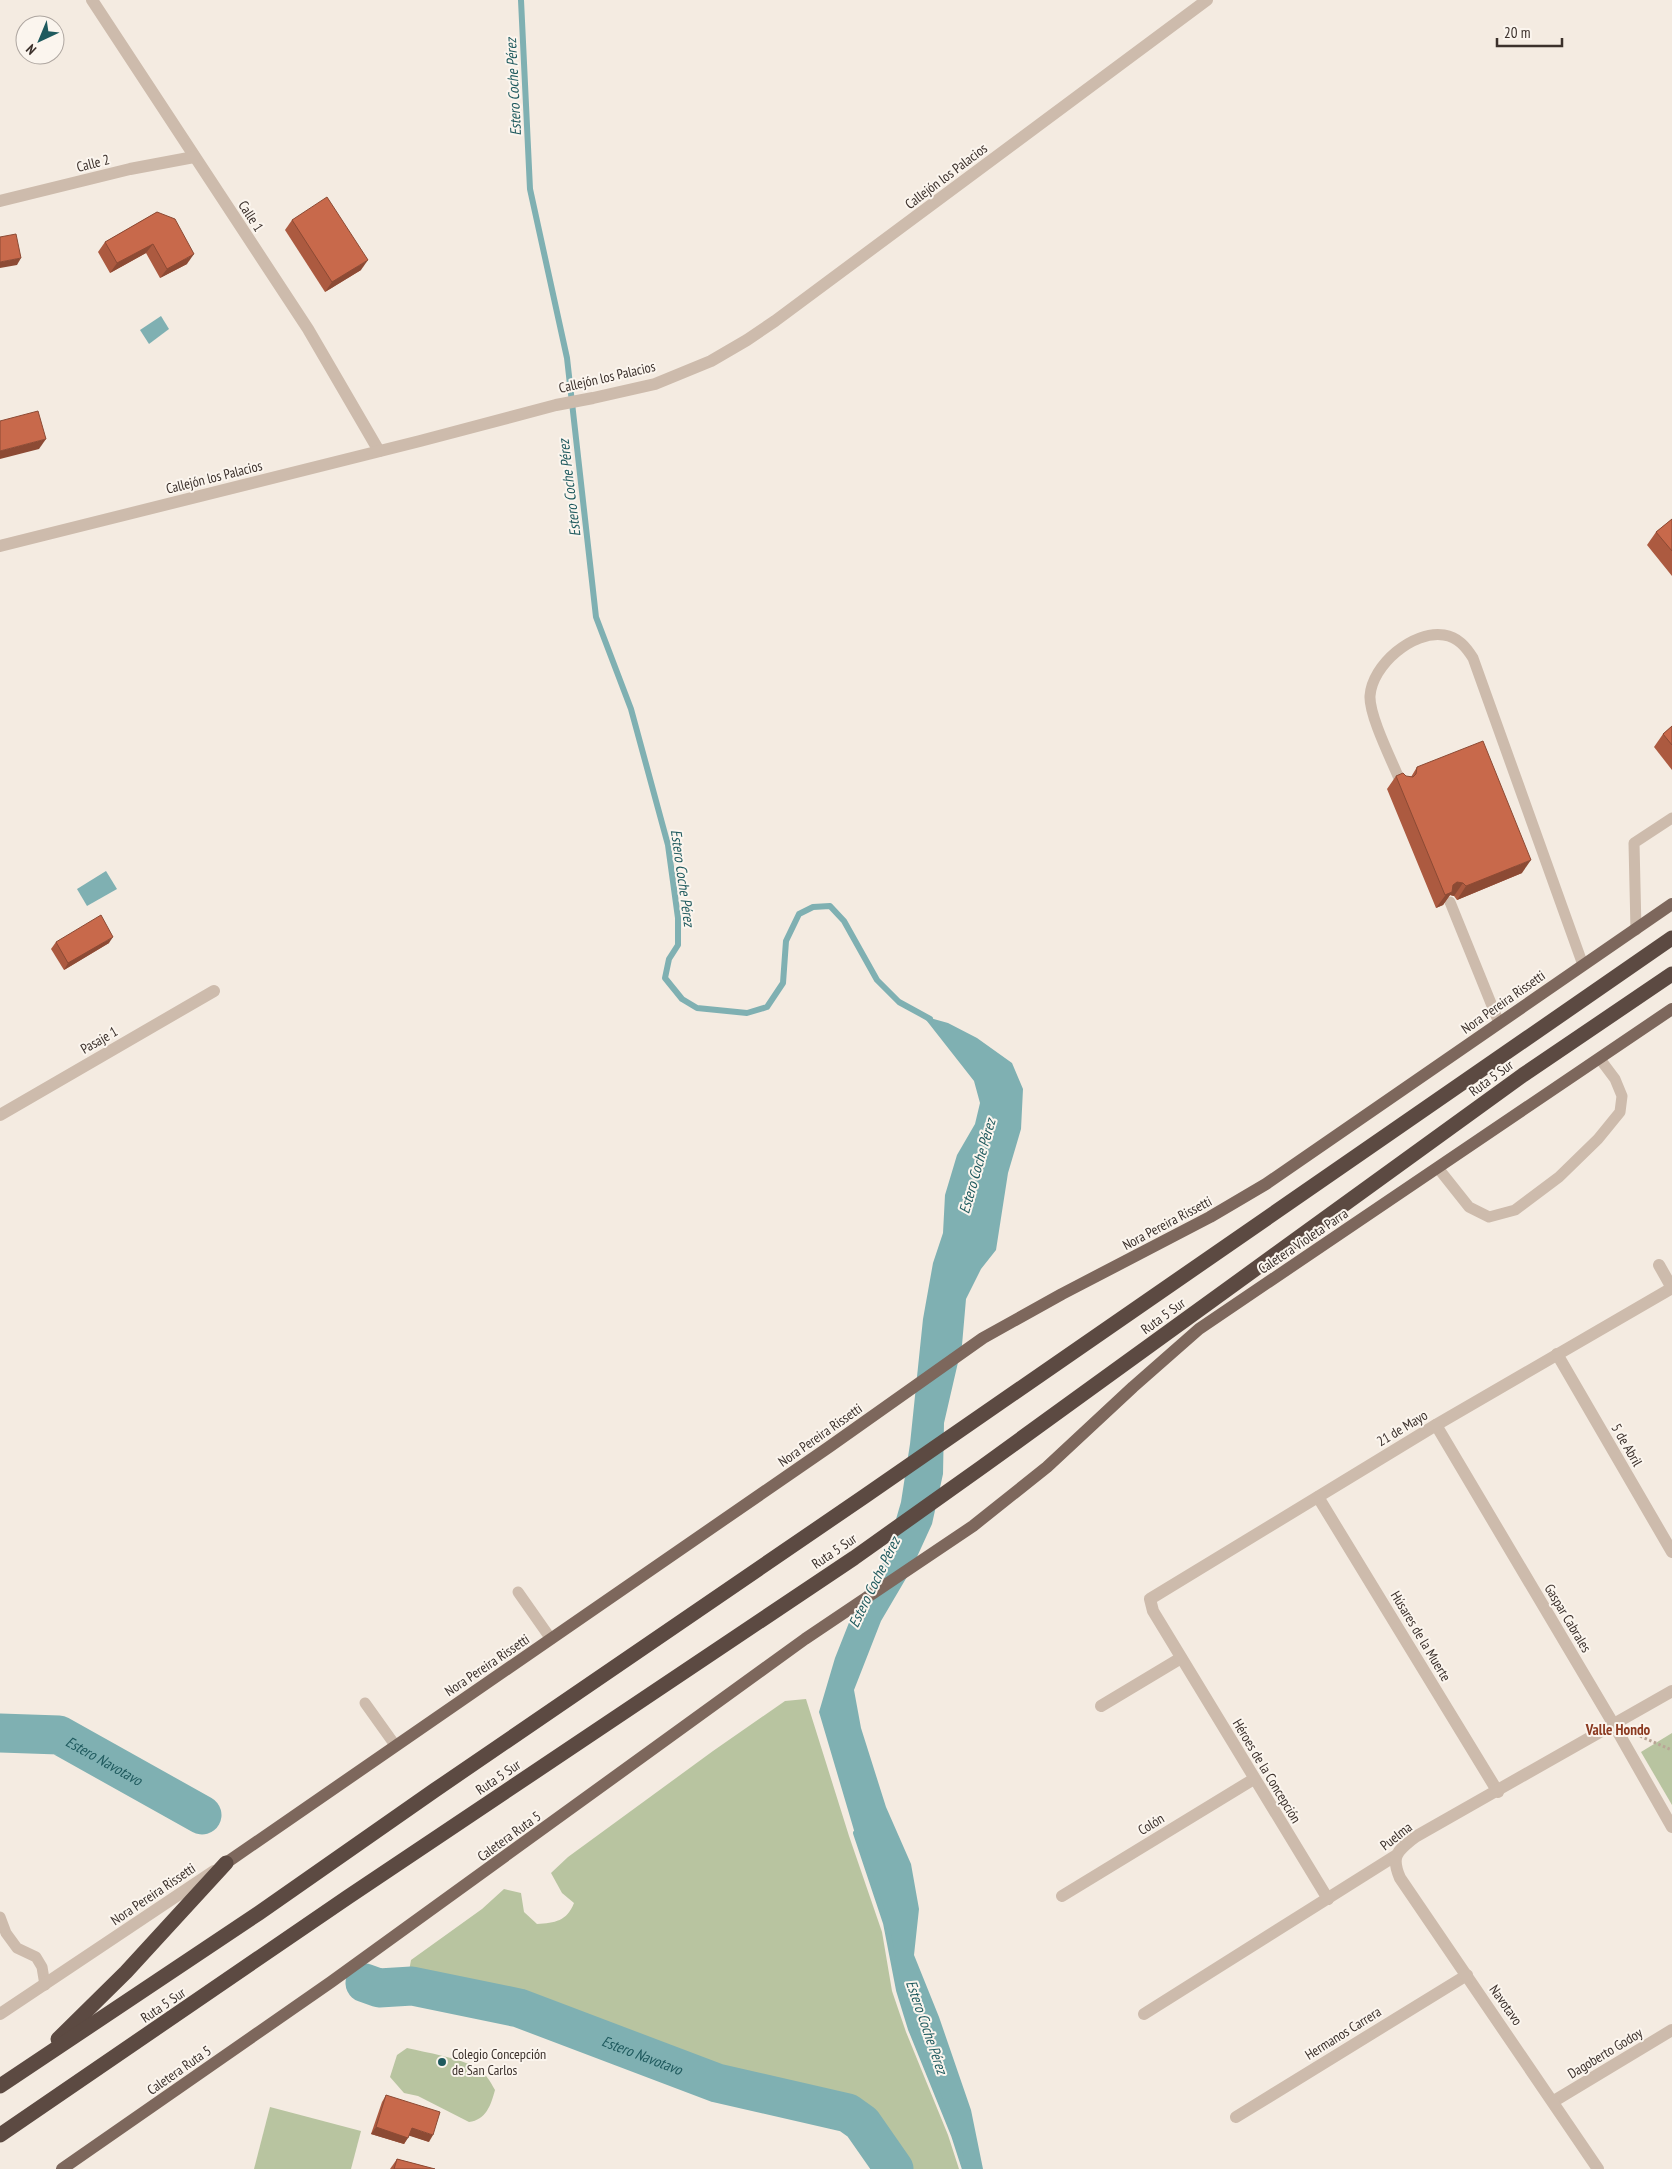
<svg xmlns="http://www.w3.org/2000/svg" width="1672" height="2169" viewBox="0 0 1672 2169" font-family="'PT Sans Narrow',sans-serif">
<style>
.green{fill:#b8c4a0}
.water{fill:#7fb0b2}
.lines{fill:none;stroke-linecap:round;stroke-linejoin:round}
.stream{stroke:#7fb0b2;stroke-width:6}
.river{stroke:#7fb0b2;stroke-width:39}
.path{stroke:#b9a596;stroke-width:3;stroke-dasharray:2.5 2.5;stroke-linecap:butt}
.service{stroke:#cdbbac;stroke-width:11}
.minor{stroke:#cdbbac;stroke-width:12}
.tertiary{stroke:#cdbbac;stroke-width:12}
.primary{stroke:#7d675c;stroke-width:12}
.motorway{stroke:#5c4a42;stroke-width:15}
.wall{fill:#ac5a40}
.shaded-wall{fill:#8c4a34}
.building{fill:#c8694b;stroke:#8c4a34}
.poi-dot{fill:#1f5a5e;stroke:#fbf5ee;stroke-width:2}
.labels{text-anchor:middle;dominant-baseline:central;stroke-width:4;stroke-linejoin:round;paint-order:stroke}
.street-label{font-size:14px;fill:#3b302b;stroke:#fbf5ee}
.poi-label{font-size:14px;fill:#3b302b;stroke:#fbf5ee;text-anchor:start}
.water-label{font-size:15px;font-style:italic;fill:#1f5a5e;stroke:#fbf5ee}
.neighbourhood-label{font-size:15px;font-weight:bold;fill:#8c3b22;stroke:#fbf5ee}
</style>
<rect width="100%" height="100%" fill="#f4ebe1"/>
<g class="green">
<path d="M806 1699 849 1836 882 1932 892 1991 906 2032 948 2135 959 2169H910L902 2162 867 2108 845 2097 717 2066 522 1992 409 1971 411 1960 482 1909 504 1889 521 1893 524 1912 537 1924C555 1923 567 1921 574 1903L562 1893 551 1873 568 1857 713 1751 785 1701Z"/>
<path d="M1672 1733V1805L1641 1752Z"/>
<path d="M407 2048C428 2053 456 2057 475 2067 485 2072 490 2081 495 2090 491 2105 486 2120 469 2122L418 2096 404 2093 390 2077 397 2055Z"/>
<path d="M270 2107 361 2131 351 2169H254Z"/>
</g>
<g class="water">
<path d="M161 316 169 329 149 344 140 330Z"/>
<path d="M106 871 117 889 87 906 77 889Z"/>
<path d="M923 1016 948 1023 977 1038 1012 1063 1023 1089 1021 1129 1008 1173 996 1250 981 1269 966 1299 962 1345 944 1423 943 1474 932 1524 911 1570 881 1621 854 1690 861 1728 886 1807 911 1864 919 1909 914 1955 939 2017 971 2110 983 2169H965L954 2135 911 2029 899 1990 886 1923 856 1837 819 1712 835 1658 856 1605 884 1561 901 1502 910 1444 923 1319 933 1263 943 1233 945 1195 957 1155 975 1124 980 1103 974 1081Z"/>
<path d="M845 2107C855 2113 866 2119 873 2128 884 2142 892 2157 905 2169H885C867 2146 858 2128 828 2120L830 2109Z"/>
</g>
<g class="lines">
<g class="stream">
<path d="M521 0 530 189 567 358 596 617 631 709 668 845 678 918V945L669 959 665 978 682 999 697 1008 747 1013 767 1007 783 983 786 941 799 914 813 907 830 906 844 921 877 980 899 1002 930 1019"/>
<path d="M856 1833 886 1923 899 1990 911 2029 954 2135 965 2169"/>
</g>
<g class="river">
<path id="s1" d="M0 1733 59 1735 202 1815"/>
<path id="s2" d="M365 1983 379 1988 412 1986 519 2008 717 2083 848 2113 862 2123 894 2169"/>
</g>
<path class="path" d="M1640 1736 1672 1750"/>
<g class="service">
<path d="M1401 783C1393 763 1369 716 1370 696 1372 665 1413 630 1444 635 1458 637 1466 647 1473 658L1583 965"/>
<path d="M1450 902 1499 1023"/>
<path d="M1636 930 1634 843 1672 818"/>
<path d="M1438 1168 1469 1207 1489 1217 1515 1210 1559 1177 1598 1139 1620 1112 1622 1096 1615 1079 1600 1059"/>
<path d="M518 1592 551 1639"/>
<path d="M365 1703 395 1745"/>
<path d="M0 1917 6 1933 17 1948 36 1957 42 1967 45 1985"/>
</g>
<g class="minor">
<path d="M92 0 308 329 379 451"/>
<path d="M0 201 130 169 194 157"/>
<path d="M0 546 420 441 556 405 593 398 655 384 711 361 747 340 775 321 1207 0"/>
<path d="M0 1115 214 991"/>
<path d="M1659 1265 1672 1288"/>
<path d="M1557 1354 1672 1552"/>
<path d="M1436 1425 1614 1725 1672 1827"/>
<path d="M1318 1497 1498 1792"/>
<path d="M1101 1706 1181 1658"/>
<path d="M1062 1896 1254 1779"/>
<path d="M1328 1899 1153 1611 1150 1599 1436 1425 1672 1288"/>
<path d="M1144 2014 1395 1856"/>
<path d="M1554 2101 1672 2030"/>
<path d="M1236 2117 1467 1975"/>
</g>
<g class="tertiary">
<path d="M0 2014 214 1871"/>
<path d="M1598 2169 1400 1878C1390 1855 1398 1851 1415 1837L1672 1691"/>
</g>
<g class="primary">
<path d="M226 1863 829 1447 983 1338 1062 1294 1210 1217 1266 1184 1672 904"/>
<path d="M62 2169 331 1982 805 1639 973 1526 1047 1467 1133 1387 1199 1329 1672 1009"/>
</g>
<g class="motorway">
<path d="M58 2039 126 1972 226 1863"/>
<path d="M0 2086 259 1913 435 1790 865 1496 1672 938"/>
<path d="M0 2135 348 1897 854 1558 982 1467 1523 1075 1672 974"/>
</g>
</g>
<g class="wall">
<path d="M157 212 187 264 160 278 146 253 110 273 98 252 105 242Z"/>
<path d="M292 220 361 270 325 292 285 230Z"/>
<path d="M1672 519V576L1647 545 1656 532Z"/>
<path d="M1672 726V770L1654 747 1663 734Z"/>
<path d="M1417 767 1522 873 1457 900 1454 896 1450 895 1443 905 1436 908 1387 789 1396 776 1411 777Z"/>
<path d="M56 942 109 943 64 970 51 949Z"/>
<path d="M386 2095 429 2142 409 2135 404 2144 371 2134 382 2102Z"/>
<path d="M397 2159 435 2169H390Z"/>
</g>
<g class="shaded-wall">
<path d="M153 244 146 253 110 273 117 263Z"/>
<path d="M194 254 187 264 160 278 167 269Z"/>
<path d="M21 258 17 265 0 268V262Z"/>
<path d="M368 260 361 270 325 292 332 282Z"/>
<path d="M46 439 39 449 0 459V451Z"/>
<path d="M1531 860 1522 873 1457 900 1466 886Z"/>
<path d="M1457 882 1463 883 1454 896 1450 895 1443 905 1436 908 1453 885Z"/>
<path d="M113 937 109 943 64 970 68 963Z"/>
<path d="M376 2127 408 2138 404 2144 371 2134Z"/>
<path d="M412 2128 433 2135 429 2142 407 2135Z"/>
</g>
<g class="building">
<path d="M327 197 368 260 332 282 292 220Z"/>
<path d="M157 212 175 219 194 254 167 269 153 244 117 263 105 242Z"/>
<path d="M16 234 21 258 0 262V237Z"/>
<path d="M38 411 46 439 0 451V421Z"/>
<path d="M1672 519V551L1656 532Z"/>
<path d="M1672 726V745L1663 734Z"/>
<path d="M1483 741 1531 860 1466 886 1463 883 1457 882 1453 885 1452 892 1445 895 1396 776 1403 773 1406 776 1413 777 1416 774 1417 767Z"/>
<path d="M101 915 113 937 68 963 56 942Z"/>
<path d="M386 2095 440 2112 433 2135 412 2128 408 2138 376 2127Z"/>
<path d="M397 2159 435 2169H394Z"/>
</g>
<circle class="poi-dot" cx="442" cy="2062" r="5"/>
<g class="labels">
<g class="street-label">
<text transform="translate(93 163) rotate(-14)">Calle 2</text>
<text transform="translate(946 176) rotate(-37)">Callejón los Palacios</text>
<text transform="translate(251 216) rotate(57)">Calle 1</text>
<text transform="translate(607 377) rotate(-13)">Callejón los Palacios</text>
<text transform="translate(214 477) rotate(-14)">Callejón los Palacios</text>
<text transform="translate(1503 1002) rotate(-35)">Nora Pereira Rissetti</text>
<text transform="translate(99 1040) rotate(-30)">Pasaje 1</text>
<text transform="translate(1491 1078) rotate(-36)">Ruta 5 Sur</text>
<text transform="translate(1167 1223) rotate(-28)">Nora Pereira Rissetti</text>
<text transform="translate(1303 1241) rotate(-34)">Caletera Violeta Parra</text>
<text transform="translate(1163 1316) rotate(-36)">Ruta 5 Sur</text>
<text transform="translate(1402 1428) rotate(-31)">21 de Mayo</text>
<text transform="translate(820 1435) rotate(-35)">Nora Pereira Rissetti</text>
<text transform="translate(1627 1445) rotate(60)">5 de Abril</text>
<text transform="translate(834 1551) rotate(-34)">Ruta 5 Sur</text>
<text transform="translate(1568 1618) rotate(59)">Gaspar Cabrales</text>
<text transform="translate(1421 1636) rotate(59)">Húsares de la Muerte</text>
<text transform="translate(487 1665) rotate(-34)">Nora Pereira Rissetti</text>
<text transform="translate(1267 1771) rotate(59)">Héroes de la Concepción</text>
<text transform="translate(498 1777) rotate(-34)">Ruta 5 Sur</text>
<text transform="translate(1151 1824) rotate(-31)">Colón</text>
<text transform="translate(509 1836) rotate(-36)">Caletera Ruta 5</text>
<text transform="translate(1396 1836) rotate(-38)">Puelma</text>
<text transform="translate(153 1894) rotate(-34)">Nora Pereira Rissetti</text>
<text transform="translate(163 2005) rotate(-34)">Ruta 5 Sur</text>
<text transform="translate(1506 2005) rotate(55)">Navotavo</text>
<text transform="translate(1343 2033) rotate(-32)">Hermanos Carrera</text>
<text transform="translate(1605 2053) rotate(-31)">Dagoberto Godoy</text>
<text transform="translate(179 2070) rotate(-35)">Caletera Ruta 5</text>
</g>
<g class="poi-label">
<text x="452" y="2054">Colegio Concepción<tspan x="452" dy="16">de San Carlos</tspan></text>
</g>
<g class="water-label">
<text transform="translate(513 87) rotate(-93)">Estero Coche Pérez</text>
<text transform="translate(569 488) rotate(-97)">Estero Coche Pérez</text>
<text transform="translate(683 878) rotate(82)">Estero Coche Pérez</text>
<text transform="translate(977 1166) rotate(-74)">Estero Coche Pérez</text>
<text transform="translate(874 1582) rotate(-64)">Estero Coche Pérez</text>
<text stroke="none"><textPath href="#s1" startOffset="111">Estero Navotavo</textPath></text>
<text transform="translate(927 2027) rotate(71)">Estero Coche Pérez</text>
<text stroke="none"><textPath href="#s2" startOffset="289">Estero Navotavo</textPath></text>
</g>
<g class="neighbourhood-label">
<text x="1618" y="1729">Valle Hondo</text>
</g>
</g>
<g transform="translate(40 40) rotate(224)"><circle r="24" fill="#fbf5ee" stroke="#aea6a0"/>
<path d="M0-4L9 19L0 12L-9 19Z" fill="#1f5a5e"/>
<text y="-8" font-size="14" font-weight="bold" text-anchor="middle" fill="#3b302b">N</text>
</g>
<path d="M1497 38v8h65v-8" fill="none" stroke="#3b302b" stroke-width="2.5"/>
<text x="1504" y="38" font-size="15" fill="#3b302b" stroke="#fbf5ee" stroke-width="4" paint-order="stroke">20 m</text>
</svg>
